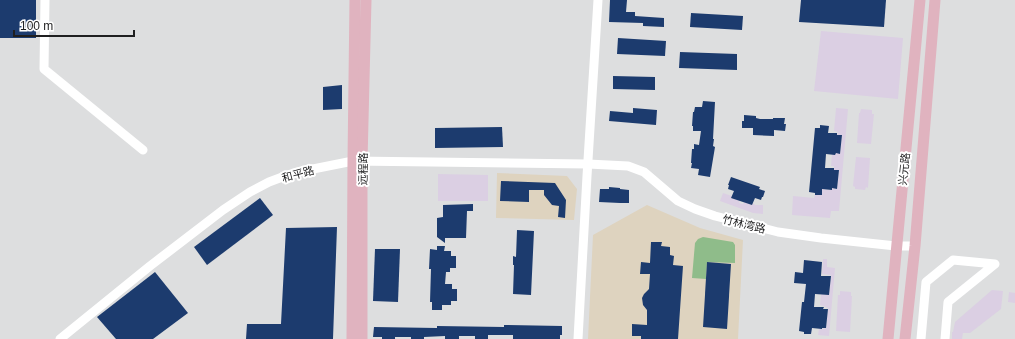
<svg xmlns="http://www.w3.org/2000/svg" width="1015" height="339" viewBox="0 0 1015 339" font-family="Arial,'Noto Sans SC',sans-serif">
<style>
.commercial{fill:#dbcfe3}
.medical{fill:#ded3bf}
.green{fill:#8fbc8a}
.building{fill:#1c3b6e}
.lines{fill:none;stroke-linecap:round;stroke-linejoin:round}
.minor{stroke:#fff;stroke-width:9}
.major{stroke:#e0b3bf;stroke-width:11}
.labels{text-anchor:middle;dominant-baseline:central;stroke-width:4;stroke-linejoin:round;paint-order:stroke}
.street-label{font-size:11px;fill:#1f1f20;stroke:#fff}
</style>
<rect width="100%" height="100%" fill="#dddedf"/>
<g class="commercial">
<path d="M821 31 903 38 898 99 814 91Z"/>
<path d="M836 108 848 109 839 211H831L830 218 792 215 793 196 814 198 815 195H821L822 189 832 190V188L837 189 839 170H834V166H831L832 154 835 155 836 153H840L842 135H837L838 132 834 131Z"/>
<path d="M861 109 872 110V114H874L871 144 857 143 859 113H860Z"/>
<path d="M856 157 870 158 868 188 866 187 865 190 855 189V187L853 186Z"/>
<path d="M438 174 488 175V201H438Z"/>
<path d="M723 193 732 196 731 198 740 201 739 203 743 204 744 202 752 205 753 203 755 205H763V214L753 213 720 201Z"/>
<path d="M823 259H827V267L835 268 829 336 818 335 819 329 826 328 828 308 820 305 821 294 829 295 831 275 822 274Z"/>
<path d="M992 290 1003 291 1001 309 970 333H963L962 339H952V332H955H953L955 322Z"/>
<path d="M840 291 851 292V296H852L850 332 836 331 838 295H840Z"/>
<path d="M1009 292 1015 293V303L1008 302Z"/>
</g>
<g class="medical">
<path d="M497 173 567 176 577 189 574 220 496 218Z"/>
<path d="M647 205 700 228 743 240 738 339H588L593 235Z"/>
</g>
<path class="green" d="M703 237 733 242 735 245V263L707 262 706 279 692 278 695 243 698 239Z"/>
<g class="building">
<rect x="0" y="0" width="36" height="38"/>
<path d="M610 0H627L626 12H635V16L664 18V27L643 26V23L609 22Z"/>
<path d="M801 0H886L884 27 799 22Z"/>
<path d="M691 13 743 16 742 30 690 27Z"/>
<path d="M618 38 666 41 665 56 617 54Z"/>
<path d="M680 52 737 54V70L679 68Z"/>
<path d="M613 76 655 77V90L613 89Z"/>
<path d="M342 85V109L323 110V87Z"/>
<path d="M703 101 715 102 713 139H714L713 146 715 147 710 177 698 175 699 169 691 168 692 163H691L692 149H694V144L699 145 701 131H693V126H692L693 112H694L695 107H702Z"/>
<path d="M633 108 657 110 656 125 609 121 610 111 633 113Z"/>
<path d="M744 115 756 116V118L760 119H773V118H785L784 124H786L785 131 774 130V136L753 135V128H742V121H744Z"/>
<path d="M820 125 829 126 828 133H837V135H842L840 154 836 153 835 155 826 154 825 168H834V170H839L837 189 832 188V190L822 189V195H815V193L809 192 815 128H820Z"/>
<path d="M502 127 503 147 435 148V128Z"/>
<path d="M731 177 760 187 759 189 765 191 763 197H762L761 200 755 198 752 205 731 198 734 191 728 189 729 185H728Z"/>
<path d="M501 181 555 183 566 200 565 218 558 217 559 206 552 205 544 195V190H529V202L500 201Z"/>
<path d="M609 187 620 188V189L629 190V203H620L599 202 600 189H609Z"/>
<path d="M260 198 273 215 207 265 194 247Z"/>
<path d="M473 204V211H467L466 238H445V243L437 237V218L443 217V205Z"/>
<path d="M337 227 333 339H246L247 324H281L286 228Z"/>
<path d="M517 230 534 231 531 295 513 294 514 265H513V256L516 257Z"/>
<path d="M651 242H662L661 246 670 247V255L674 256 673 265 683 266 678 339H641V336H632V324L647 325V310L643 305 642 298 644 294 649 289 650 274H640L641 262 650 263Z"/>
<path d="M437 246H445L444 251H451V256H456V268H450V272H446L445 284H452V289H457V301H451V305H442V310H432V302H430L431 269H429L430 249 437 250Z"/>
<path d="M375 249H400L398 302 373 301Z"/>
<path d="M804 260 822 262 821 276H831L829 295 815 294 814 307H824L823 309H828L826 328H822V329L812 328 811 334H804V332L799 331 802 302H804L806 284 794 283 795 272 803 273Z"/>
<path d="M707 262 731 264 727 329 703 327Z"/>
<path d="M155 272 188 313 153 339H116L97 317Z"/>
<path d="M504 325 562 326V335H560V339H513V335H488V339H475V336H459V339H445V336L424 337V339H411V337H395V339H382V337H373L374 327 437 328V326L504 327Z"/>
</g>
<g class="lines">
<g class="minor">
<path d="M45 0 44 69 143 150"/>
<path d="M60 339 150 266 223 210 250 192 269 182 285 176 298 172 353 161 588 164 628 166 644 172 678 201 695 209 715 216 778 232 821 238 896 246H915"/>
<path d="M578 339 587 176 598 0"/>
<path d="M921 339 926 282 953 260 995 264 948 302 945 339"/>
</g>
<g class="major">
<path d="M352 339 353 161 355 0"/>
<path d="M362 339V161L366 0"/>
<path d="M888 339 920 0"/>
<path d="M905 339 915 246 935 0"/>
</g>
</g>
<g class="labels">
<g class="street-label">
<text transform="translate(363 169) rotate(-89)">远程路</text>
<text transform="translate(904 169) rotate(-84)">兴元路</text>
<text transform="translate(298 174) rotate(-15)">和平路</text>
<text transform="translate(744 224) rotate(14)">竹林湾路</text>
</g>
</g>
<path d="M14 30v6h120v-6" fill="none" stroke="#1f1f20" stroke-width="2"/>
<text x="20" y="30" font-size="12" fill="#1f1f20" stroke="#ffffff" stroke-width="3" paint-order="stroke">100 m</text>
</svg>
